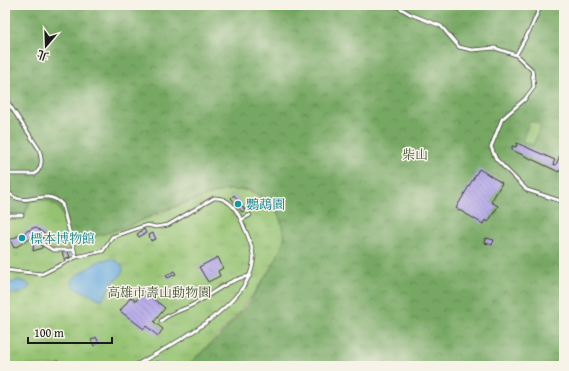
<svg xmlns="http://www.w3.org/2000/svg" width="569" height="371" viewBox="0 0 569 371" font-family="'Gentium Book Plus','Noto Serif TC',serif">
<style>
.grass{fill:url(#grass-tufts);stroke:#586f46}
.forest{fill:url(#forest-crowns);stroke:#4a6240}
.garden{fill:#94c271;stroke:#586f46}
.water{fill:#6babde;stroke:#44647d}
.building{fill:url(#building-back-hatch)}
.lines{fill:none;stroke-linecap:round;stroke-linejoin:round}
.service-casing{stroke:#3c3934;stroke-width:4.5}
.service{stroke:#fff;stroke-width:3}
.culture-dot{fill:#0f9aa8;stroke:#f7f3e8;stroke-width:1.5}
.labels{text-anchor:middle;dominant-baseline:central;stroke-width:3;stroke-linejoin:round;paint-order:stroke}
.park-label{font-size:13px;fill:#46563a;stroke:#f7f3e8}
.culture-label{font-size:13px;fill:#0d838f;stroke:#f7f3e8;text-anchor:start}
</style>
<defs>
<pattern id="grass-tufts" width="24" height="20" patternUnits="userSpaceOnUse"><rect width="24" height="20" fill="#94c271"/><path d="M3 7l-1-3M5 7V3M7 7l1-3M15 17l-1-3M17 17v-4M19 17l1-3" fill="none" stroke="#7fa661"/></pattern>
<pattern id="forest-crowns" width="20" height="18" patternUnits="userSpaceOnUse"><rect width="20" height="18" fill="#77a863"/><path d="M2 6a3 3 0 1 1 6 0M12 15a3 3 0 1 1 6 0" fill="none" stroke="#618851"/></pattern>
<pattern id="building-back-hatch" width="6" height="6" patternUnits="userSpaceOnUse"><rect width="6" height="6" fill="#ada1e8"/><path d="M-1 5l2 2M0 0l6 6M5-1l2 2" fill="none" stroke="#8c82bb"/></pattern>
</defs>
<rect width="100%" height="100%" fill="#f7f3e8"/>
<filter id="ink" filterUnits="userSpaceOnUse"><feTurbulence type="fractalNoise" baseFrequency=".025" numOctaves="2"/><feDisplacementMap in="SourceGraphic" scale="8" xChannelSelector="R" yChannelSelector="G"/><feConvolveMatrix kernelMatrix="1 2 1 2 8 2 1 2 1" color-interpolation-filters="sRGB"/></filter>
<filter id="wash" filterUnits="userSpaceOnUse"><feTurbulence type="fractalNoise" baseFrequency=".012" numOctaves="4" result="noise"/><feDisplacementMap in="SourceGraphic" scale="16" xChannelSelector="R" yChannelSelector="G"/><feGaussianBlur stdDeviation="0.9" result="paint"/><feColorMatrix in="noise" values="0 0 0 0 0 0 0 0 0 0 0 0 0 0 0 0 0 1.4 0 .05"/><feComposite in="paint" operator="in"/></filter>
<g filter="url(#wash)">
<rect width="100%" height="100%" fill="#eedfbe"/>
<path class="grass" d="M225 190C251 190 254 189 274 208 279 213 286 231 284 239 281 253 273 265 265 277 244 310 218 337 189 364L184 366H5V217H24L30 201C64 195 63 218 71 244 92 235 114 231 135 223 165 211 194 199 225 190Z"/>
<path class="forest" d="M5 5H564V366H184L189 364 218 338 248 304 277 258 285 237 278 212 260 195 250 190H225L161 211 136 223 108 233 86 238 69 245C64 218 64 195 30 201L24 217H5Z"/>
<path class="garden" d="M530 121 541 125 533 145 522 141Z"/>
<g class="water">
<path d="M113 259 122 265C126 277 114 278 110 286 107 291 106 295 102 300L74 287 72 282C76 274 79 274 86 270 97 262 98 260 113 259Z"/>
<path d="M18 280 26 282 29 286V288L19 294 13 293 9 296 5 294V282L12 283Z"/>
</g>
<g id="blocks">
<g class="building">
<path d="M517 143 555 160 553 164 556 165 564 145V171L560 170 559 172 512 150V146L516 147Z"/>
<path d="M479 169 502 183 491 202 498 206 488 222 485 220 483 224 456 208Z"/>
<path d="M234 195 245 210 242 212 231 198Z"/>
<path d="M35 227 46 235 43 236 42 248 33 251 34 237 14 248 10 240Z"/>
<path d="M144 229 146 233 139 237 137 234Z"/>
<path d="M153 233 156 239 151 241 149 235Z"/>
<path d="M486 238 494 240 492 245 485 243Z"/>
<path d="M67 250 70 257 64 259 62 251Z"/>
<path d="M218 257 223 268 218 271 220 276 208 282 199 267Z"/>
<path d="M174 271 176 274 168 278 166 276Z"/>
<path d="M143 291 165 308 154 322 163 329 158 336 146 326 144 329 120 311 131 297 136 301Z"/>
<path d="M96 337 99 343 94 346 91 340Z"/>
<path d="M158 361 160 366H149Z"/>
</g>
</g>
</g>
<g filter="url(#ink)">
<use href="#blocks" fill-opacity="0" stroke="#3c3934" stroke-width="1"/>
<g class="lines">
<defs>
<g id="service">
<path d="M395 5 410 14 441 26 459 47 472 50 495 48 516 55 532 70 534 87 525 99 502 119 491 147 496 159 527 190 564 202"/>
<path d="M516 55 531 28 541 5"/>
<path d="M5 98 39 149C42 159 43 167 35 174H6"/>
<path d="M7 174 9 193C26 210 43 186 62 204L76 257"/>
<path d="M5 215H22"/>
<path d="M241 220 250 215"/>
<path d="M43 244 53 250H73"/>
<path d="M5 270 42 274 76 257 103 251 112 237 147 225 156 227 168 225 214 198C229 197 237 210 242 222 247 234 255 250 253 263 248 306 169 347 134 366"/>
<path d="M161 321C170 312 182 311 194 304 213 294 228 279 250 276"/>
<path d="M56 362 58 366"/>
</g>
</defs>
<use href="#service" class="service-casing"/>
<use href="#service" class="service"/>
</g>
</g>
<g class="culture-dot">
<circle cx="238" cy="204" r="4"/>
<circle cx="22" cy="238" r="4"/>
</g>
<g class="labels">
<g class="park-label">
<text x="415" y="154">柴山</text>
<text x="159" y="292">高雄市壽山動物園</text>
</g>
<g class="culture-label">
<text x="246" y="204">鸚鵡園</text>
<text x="30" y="238">標本博物館</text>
</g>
</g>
<rect width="569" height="371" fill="none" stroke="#f7f3e8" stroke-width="20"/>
<g transform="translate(46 46) rotate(199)" stroke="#f7f3e8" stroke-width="3" paint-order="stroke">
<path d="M0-3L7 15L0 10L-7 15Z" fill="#1c1c1c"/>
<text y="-6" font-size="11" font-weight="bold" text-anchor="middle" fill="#1c1c1c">北</text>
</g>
<path d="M28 337v6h84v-6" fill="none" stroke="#1c1c1c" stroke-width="2"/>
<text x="34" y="337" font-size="12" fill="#1c1c1c" stroke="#f7f3e8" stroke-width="3" paint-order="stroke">100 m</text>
</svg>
